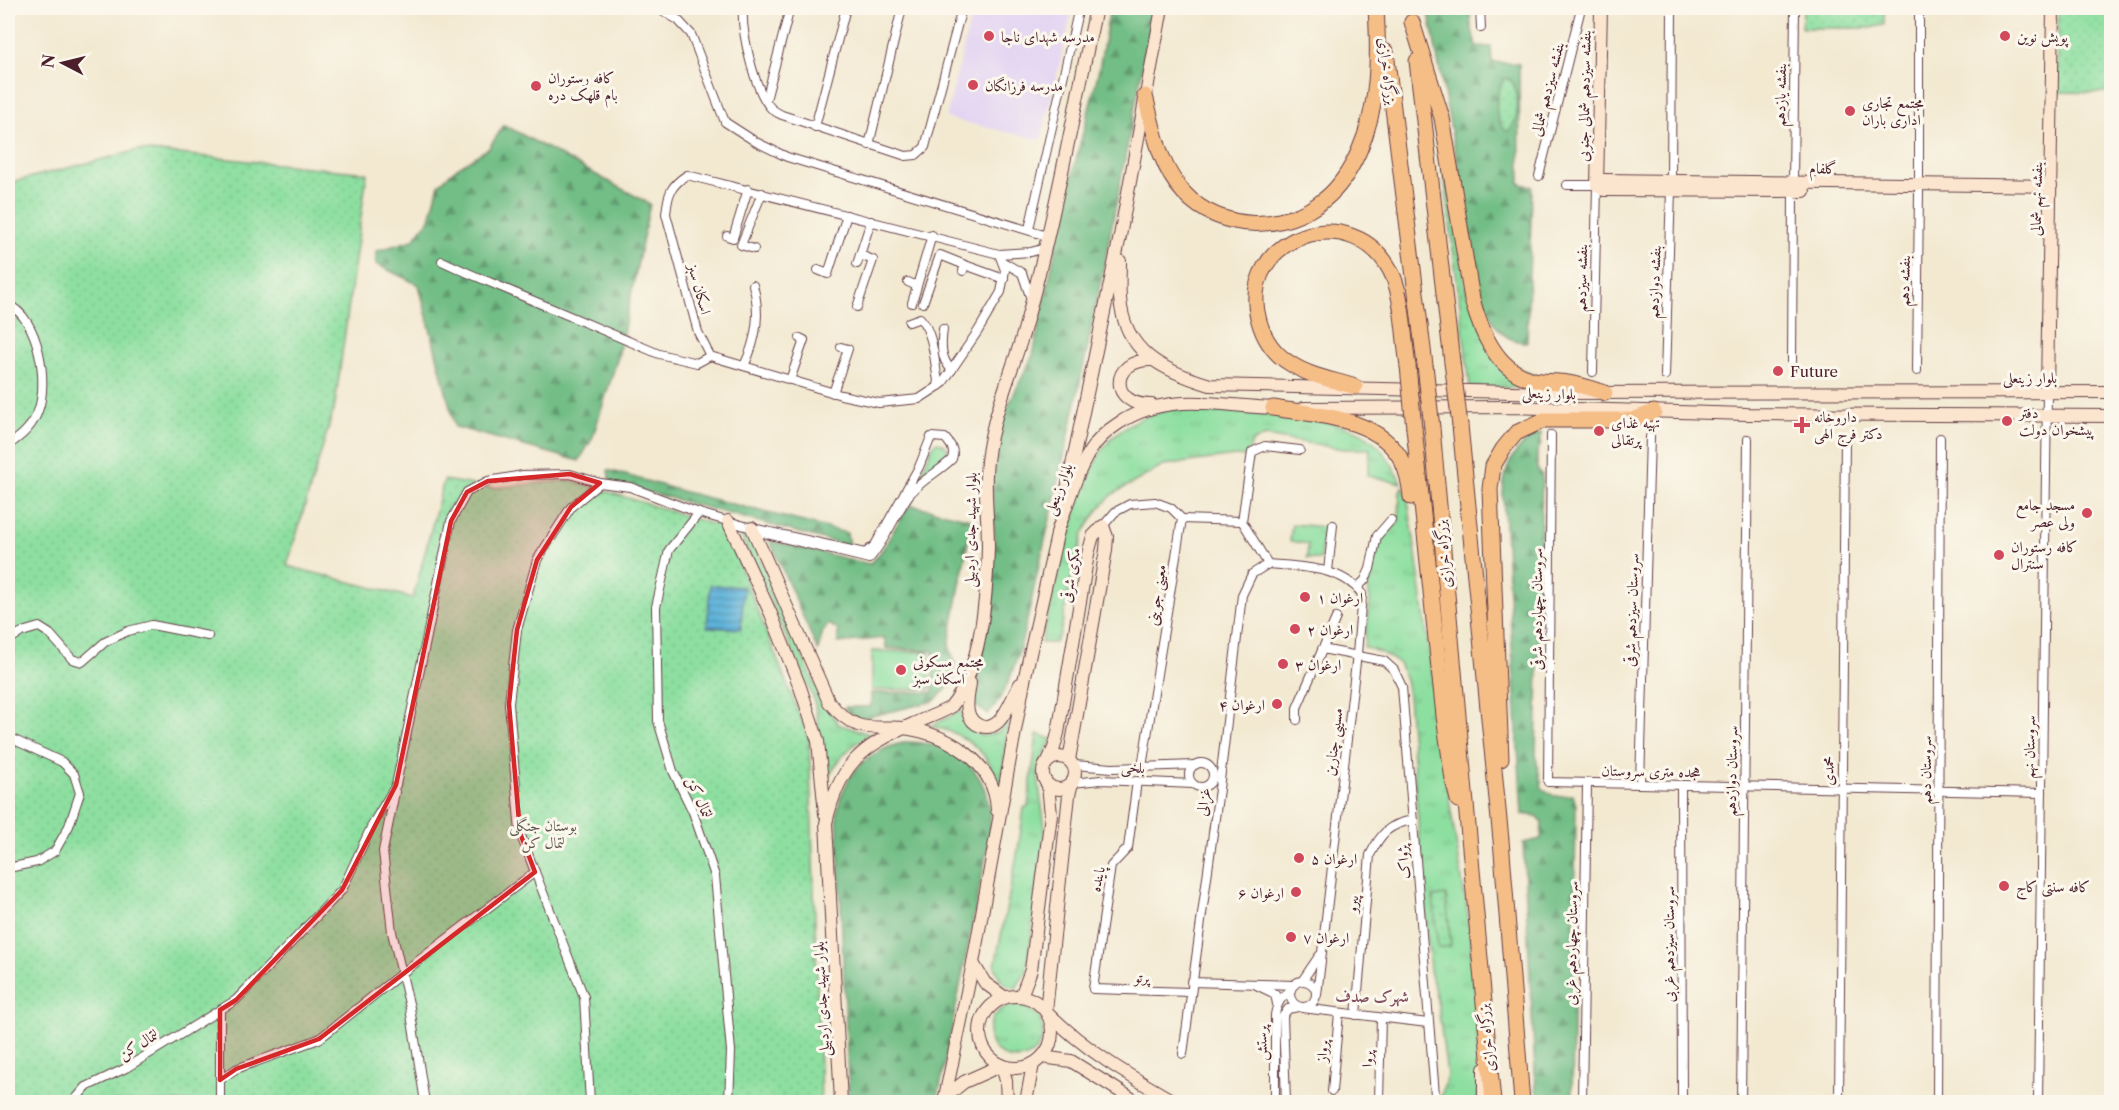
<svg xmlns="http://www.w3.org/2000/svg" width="2119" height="1110" viewBox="0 0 2119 1110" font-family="'Libre Caslon Text',Amiri,serif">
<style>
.built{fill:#e3d3f3}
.grass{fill:url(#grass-tufts);stroke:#6c7f66;stroke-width:1.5}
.forest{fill:url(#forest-firs);stroke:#5e6e58;stroke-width:1.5}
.park{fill:url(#park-dots);stroke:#6c7f66;stroke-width:1.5}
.pitch{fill:#8ddfa0;stroke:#6c7f66;stroke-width:1.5}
.water{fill:url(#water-rules);stroke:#546882;stroke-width:1.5}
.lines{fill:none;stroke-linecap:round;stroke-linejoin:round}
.street-casing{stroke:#633d44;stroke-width:10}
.secondary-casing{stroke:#633d44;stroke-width:14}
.highway-casing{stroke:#633d44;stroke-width:17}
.street{stroke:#fff;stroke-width:8}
.secondary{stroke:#fbe5cf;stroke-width:12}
.highway{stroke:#f6be87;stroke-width:15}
.highway-bridge-casing{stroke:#633d44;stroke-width:17;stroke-linecap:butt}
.highway-bridge{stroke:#f6be87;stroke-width:15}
.marked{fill:#d62828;fill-opacity:0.2;stroke:#d62828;stroke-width:4.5;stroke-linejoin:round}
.poi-dot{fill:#d1495b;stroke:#fbf7ec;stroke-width:2}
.labels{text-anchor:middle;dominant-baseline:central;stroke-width:6;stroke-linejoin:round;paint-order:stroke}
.poi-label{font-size:15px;fill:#4a1f2b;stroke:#fbf7ec;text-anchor:start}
.street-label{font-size:15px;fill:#4a1f2b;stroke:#fbf7ec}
.park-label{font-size:15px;fill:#5e594e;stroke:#fbf7ec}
.neighbourhood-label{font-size:16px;font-weight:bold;fill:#835064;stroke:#fbf7ec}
</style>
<defs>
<pattern id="grass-tufts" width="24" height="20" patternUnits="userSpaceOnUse" patternTransform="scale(1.5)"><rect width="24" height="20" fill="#8ddfa0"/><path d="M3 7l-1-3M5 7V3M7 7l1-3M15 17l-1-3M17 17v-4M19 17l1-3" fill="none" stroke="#7bbf8a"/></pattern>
<pattern id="forest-firs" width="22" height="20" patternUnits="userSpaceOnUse" patternTransform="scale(1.5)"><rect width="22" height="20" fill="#72be86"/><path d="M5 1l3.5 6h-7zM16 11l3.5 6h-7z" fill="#609a6e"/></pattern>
<pattern id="park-dots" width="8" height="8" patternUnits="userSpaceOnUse" patternTransform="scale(1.5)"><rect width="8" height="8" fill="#8ddfa0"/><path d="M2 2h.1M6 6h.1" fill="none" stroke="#7bbf8a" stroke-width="1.8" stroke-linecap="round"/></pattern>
<pattern id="water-rules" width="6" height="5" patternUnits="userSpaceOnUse" patternTransform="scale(1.5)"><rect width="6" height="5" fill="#5db2d9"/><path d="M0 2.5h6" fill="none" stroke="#4f90b0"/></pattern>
</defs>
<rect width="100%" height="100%" fill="#fbf7ec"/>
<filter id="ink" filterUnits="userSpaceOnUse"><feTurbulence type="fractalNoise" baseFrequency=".0167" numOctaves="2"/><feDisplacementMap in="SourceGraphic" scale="12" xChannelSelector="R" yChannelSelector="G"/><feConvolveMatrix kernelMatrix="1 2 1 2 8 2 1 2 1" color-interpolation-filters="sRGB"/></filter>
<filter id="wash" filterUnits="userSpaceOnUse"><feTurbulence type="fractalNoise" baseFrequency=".008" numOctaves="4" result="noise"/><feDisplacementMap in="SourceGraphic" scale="24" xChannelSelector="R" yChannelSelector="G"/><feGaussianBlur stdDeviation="1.35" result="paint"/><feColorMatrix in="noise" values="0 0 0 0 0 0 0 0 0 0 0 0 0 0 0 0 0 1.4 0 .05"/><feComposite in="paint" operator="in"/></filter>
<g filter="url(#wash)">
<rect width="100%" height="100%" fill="#f3e9d1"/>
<path class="built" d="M973 8H1073L1041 140 946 118Z"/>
<g class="grass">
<path d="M1437 117 1466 290 1493 355 1559 388 1470 387Z"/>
<path d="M1182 408C1221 410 1259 413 1298 419 1322 422 1349 423 1369 438 1384 449 1394 466 1401 483L1368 476 1370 449H1343L1266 436 1253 441 1246 457 1235 456 1165 465 1113 494 1098 510 1083 533 1073 573 1060 634 1055 643H1041C1055 589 1066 535 1087 483 1093 468 1099 451 1111 439 1130 419 1155 412 1182 408Z"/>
<path d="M937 442C946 444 948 447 948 456L943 463 919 480 932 447Z"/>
<path d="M1403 486 1408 501 1415 547 1451 812 1469 922 1476 1004 1479 1076 1478 1097 1476 1102H1440L1447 1075 1438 1005 1430 970 1407 683 1399 663 1382 653 1364 647 1370 600 1368 587 1379 542 1399 522 1400 491Z"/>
<path d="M1292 524 1324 527 1320 560 1307 558 1308 544 1290 541Z"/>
<path d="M738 529 748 531 820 696 838 724 869 734C848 748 839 758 827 780L814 699Z"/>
<path d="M962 705V717L966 728 983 736 999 732 1008 718 1001 793C991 753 970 735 931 726L955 714Z"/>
<path d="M1037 734 1052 739 1041 761 1038 772 1039 786 1045 828 1027 971 1016 988C1002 985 999 980 995 966L1018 850 1024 808 1028 806Z"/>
<circle cx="1016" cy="1032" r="27"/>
</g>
<g class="forest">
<path d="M1110 8H1152L1149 34C1115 210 1082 386 1040 561 1030 602 1018 686 988 714L971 703 990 606 995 547 992 487 996 447 1008 406 1033 355 1066 199 1099 70Z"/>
<path d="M1428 8H1470L1471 25 1476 46 1491 47 1492 62 1519 64 1520 184 1532 186 1527 342C1496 342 1489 314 1481 289Z"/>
<path d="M504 125 650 204 618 357 592 439 579 461 455 427 419 285 376 264V251L413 240 430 219 439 184 457 168 489 148Z"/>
<path d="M1541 433V444L1537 452V469L1542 475 1536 758 1542 788 1554 796 1573 795 1576 805 1572 1102H1540L1536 1090 1523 843 1541 839 1542 822 1536 816 1522 814 1503 494C1503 468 1516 443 1541 433Z"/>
<path d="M608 470 685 492 847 533 849 546 610 482Z"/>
<path d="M911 505 972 519 949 645 955 663 952 684 934 701 860 719 845 710V707H871V693L933 692V651L886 648 885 638 838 643V630L829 624 823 631 818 651 770 541 870 564C889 547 894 523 911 505Z"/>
<path d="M908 742C966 743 994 780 990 835L937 1102H849L837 813C844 773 868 749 908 742Z"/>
</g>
<g class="park">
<path d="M1803 8H1884V25L1870 28H1802Z"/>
<path d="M2058 8H2111V93L2057 92Z"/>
<path d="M1504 79H1510C1520 92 1521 121 1507 132 1492 120 1495 94 1504 79Z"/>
<path d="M139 150 367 173 335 405 287 566 413 598 444 480 493 488 570 480 725 528 809 739 821 1102H8V183Z"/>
<path d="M1446 895 1451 946 1438 948 1433 897Z"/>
</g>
<path class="pitch" d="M872 651 929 652 930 689 872 690Z"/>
<path class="water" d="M710 585 744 587 741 629 707 627Z"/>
</g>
<g filter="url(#ink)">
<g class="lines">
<defs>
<g id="street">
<path d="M658 8 678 20 691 34 725 122 756 142 787 157 1047 236"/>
<path d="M743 8C741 31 754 89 770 107 773 111 778 113 782 115L906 156 916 155 925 147 962 8"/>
<path d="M1480 8 1481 28"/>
<path d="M1919 8V184"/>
<path d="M766 100 790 8"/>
<path d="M815 127 846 8"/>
<path d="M869 145 902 8"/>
<path d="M1539 176 1581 8"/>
<path d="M1671 180 1672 8"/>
<path d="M1793 182 1795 8"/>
<path d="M1567 185H1597L1593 372"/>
<path d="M1029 229 1077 16"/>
<path d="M727 236 733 238 748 189"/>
<path d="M754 249 741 245 762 193"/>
<path d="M999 254 1005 270 1001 292 978 331 942 384 919 399 879 403 841 395 710 356 698 332 666 214C668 194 670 186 687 175L999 254 1031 252 1045 248"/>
<path d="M442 261 468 273 659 354 697 363 710 356"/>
<path d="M1003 262 1022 273 1031 299"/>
<path d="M857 264 871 221"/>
<path d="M818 270 828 274 847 215"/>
<path d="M963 271 965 265 1004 279"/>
<path d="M908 282 917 286 932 235"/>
<path d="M912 303 917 286"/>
<path d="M923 303 940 255 965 265"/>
<path d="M8 305C39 317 49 383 38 411 33 426 21 437 8 445"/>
<path d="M857 307 873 260 860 255"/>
<path d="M909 322 920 318C935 335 934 364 939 386"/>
<path d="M943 329C941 344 940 359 952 370"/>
<path d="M1792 365 1793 191"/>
<path d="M744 366C756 341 761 313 753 285"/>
<path d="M1917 371 1919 191"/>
<path d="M1665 375 1671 190"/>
<path d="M790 380 804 340 800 338"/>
<path d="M833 393 848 349 841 347"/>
<path d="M1551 435 1548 782 2042 793"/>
<path d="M699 513 669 550 656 607 658 721 673 771 693 812 715 876 731 1051 729 1102"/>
<path d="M1182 519 1242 521"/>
<path d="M1103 526 1115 512 1130 504 1155 502 1171 508 1182 519 1142 767"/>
<path d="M1268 564C1300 567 1341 566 1362 594L1357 654 1317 995"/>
<path d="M1268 564 1242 521 1252 452 1265 446 1300 450"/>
<path d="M1328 571 1333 525"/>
<path d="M1357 588 1365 580 1370 569 1377 536 1391 520"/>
<path d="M8 640 22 632 39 627 50 634 72 659 82 662 105 642 128 631 152 625 208 636"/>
<path d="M1322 649 1384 661 1394 670 1402 687 1435 1095"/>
<path d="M1297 720V708L1336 618"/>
<path d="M8 737 62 762 74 774 80 793 69 826 55 851 37 862 8 868"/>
<circle cx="1201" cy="775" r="12"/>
<path d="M1074 765 1112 768 1195 765"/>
<path d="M1137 781 1128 848 1111 866 1093 989 1190 992"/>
<path d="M1072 783 1101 780 1193 784"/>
<path d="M1640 784 1650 437"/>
<path d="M1681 785 1682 1102"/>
<path d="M395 792 383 851 392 932 410 1008 425 1102"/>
<path d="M535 872 520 833 509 704 517 630 537 560 571 507 600 483"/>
<circle cx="1303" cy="994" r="13"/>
<path d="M1302 981 1319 956"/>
<path d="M1191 982 1294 985"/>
<path d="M1256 985 1275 994 1277 1004"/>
<path d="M1302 1008 1428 1023"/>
<path d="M220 1010V1102"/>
<path d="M1356 1015 1370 855C1381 833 1389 824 1413 820"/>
<path d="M1183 1054 1219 789 1242 595 1252 574 1268 564"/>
<path d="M220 1080 236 1069 319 1039 402 973 535 872 584 997 590 1102"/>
<path d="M1332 1091 1339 1013"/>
<path d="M1379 1100 1381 1018"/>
<path d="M73 1102 86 1087 126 1068 236 1000 342 890 373 823 396 785 451 521 467 492 488 481 523 475 570 474 600 483 630 487 699 513 752 528 865 553 875 545 919 467 931 437 945 438C951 445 955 450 952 459 939 472 921 480 909 495 894 516 886 540 869 559L754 531"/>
<path d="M1275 1102V1015C1277 1003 1281 997 1291 990"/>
<path d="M1286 1102 1283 1016 1288 1009 1298 1007"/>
<path d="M1582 1102 1587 783"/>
<path d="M1741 1102 1748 439"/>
<path d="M1839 1102 1845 439"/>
<path d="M1937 1102 1940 438"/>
<path d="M2038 1102 2047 392"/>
</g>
<g id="secondary">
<path d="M1597 185 1603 180 2051 186"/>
<path d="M1597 185 1604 190 1804 191"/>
<path d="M1597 185 1601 8"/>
<path d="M1120 261C1120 273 1119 286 1120 298 1124 353 1164 371 1210 385L1556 393 2112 392"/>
<path d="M1151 360C1109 360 1109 406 1152 405"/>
<path d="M2047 392 2053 8"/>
<path d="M1304 408 1512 407 1747 414 2112 416"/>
<path d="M1067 489 1120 236 1162 8"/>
<path d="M728 521 771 614 800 687 818 741 825 814"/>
<path d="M752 528 829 702C837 712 845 720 858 725 872 730 888 726 904 728 947 734 995 761 997 810"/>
<path d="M1057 533C1067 506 1075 476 1090 451 1097 440 1108 430 1119 423 1171 389 1224 408 1281 408"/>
<path d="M970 683C969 692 966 703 968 712 972 726 987 732 998 722 1008 712 1013 696 1020 684"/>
<circle cx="1059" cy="773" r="16"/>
<path d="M1048 761 1054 748 1058 733 1088 554 1093 536 1103 526 1107 537 1106 550 1069 760"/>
<path d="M1072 783 1069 795 1046 1011C1086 1051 1126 1074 1175 1102"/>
<path d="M973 963 985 983 1004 997"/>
<path d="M1021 996 1031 970 1051 815 1048 785"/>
<circle cx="1016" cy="1032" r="36"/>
<path d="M1042 1057 1071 1061 1137 1102"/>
<path d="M945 1097 964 1082 1002 1065 1006 1081 1007 1102"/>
<path d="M841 1102 826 823C839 765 860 747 913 724 926 718 939 714 951 707 982 669 987 595 988 546 988 522 985 498 986 474 988 425 1009 381 1023 334 1053 227 1073 116 1096 8"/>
<path d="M944 1102 973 963 1025 676 1059 526"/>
<path d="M1026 1102 1033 1064"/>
<path d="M1484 1102V1069"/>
</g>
<g id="highway">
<path d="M1412 22 1442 118 1472 299C1480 329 1496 370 1531 379 1540 382 1550 381 1559 382 1575 383 1590 388 1605 393"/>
<path d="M1386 52 1425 365"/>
<path d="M1417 61 1452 362"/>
<path d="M1145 96C1154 130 1159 166 1184 193 1220 232 1285 233 1325 199 1340 187 1351 169 1359 151 1379 106 1379 56 1376 8"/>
<path d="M1355 387C1334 380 1309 376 1291 364 1274 354 1264 339 1259 321 1235 236 1357 195 1393 276 1403 299 1404 341 1408 366"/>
<path d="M1273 408C1316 415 1379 417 1402 461 1408 473 1410 485 1411 497"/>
<path d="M1460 425 1501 840 1522 1102"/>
<path d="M1414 428 1444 716 1453 780 1458 800"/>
<path d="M1432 428 1493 1102"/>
<path d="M1501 759 1490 489 1493 466 1503 449 1516 433 1544 420H1632L1654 412"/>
</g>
</defs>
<use href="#street" class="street-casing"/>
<use href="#secondary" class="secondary-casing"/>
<use href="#highway" class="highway-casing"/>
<use href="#street" class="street"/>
<use href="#secondary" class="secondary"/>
<use href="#highway" class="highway"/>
<defs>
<g id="highway-bridge">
<path d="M1452 362 1460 425"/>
<path d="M1425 365 1432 428"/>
<path d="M1408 366 1414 428"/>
</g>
</defs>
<use href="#highway-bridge" class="highway-bridge-casing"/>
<use href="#highway-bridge" class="highway-bridge"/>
</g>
</g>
<path class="marked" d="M570 474 600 483 571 507 537 560 517 630 509 704 520 833 535 872 319 1039 236 1069 220 1080V1010L236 1000 342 890 396 785 451 521 467 492 488 481Z"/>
<g class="poi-dot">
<circle cx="989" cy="36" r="6"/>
<circle cx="2005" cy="36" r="6"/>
<circle cx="973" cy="85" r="6"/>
<circle cx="536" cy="86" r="6"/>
<circle cx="1850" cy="111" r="6"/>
<circle cx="1778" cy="371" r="6"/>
<circle cx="2007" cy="421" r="6"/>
<path d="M1799 416h6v6h6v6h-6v6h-6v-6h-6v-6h6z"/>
<circle cx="1599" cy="431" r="6"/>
<circle cx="2087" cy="513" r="6"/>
<circle cx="1999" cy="555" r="6"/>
<circle cx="1305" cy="597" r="6"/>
<circle cx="1295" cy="629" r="6"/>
<circle cx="1283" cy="664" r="6"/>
<circle cx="901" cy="670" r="6"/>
<circle cx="1277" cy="704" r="6"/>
<circle cx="1299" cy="858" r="6"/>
<circle cx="2004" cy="886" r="6"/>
<circle cx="1296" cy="892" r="6"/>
<circle cx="1291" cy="937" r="6"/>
</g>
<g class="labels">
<g class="poi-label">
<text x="1001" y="36">مدرسه شهدای ناجا</text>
<text x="2017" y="36">پویش نوین</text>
<text x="548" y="77">کافه رستوران<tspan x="548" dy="17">بام قلهک دره</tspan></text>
<text x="985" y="85">مدرسه فرزانگان</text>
<text x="1862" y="102">مجتمع تجاری<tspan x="1862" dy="17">اداری باران</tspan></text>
<text x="1790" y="371">Future</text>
<text x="2019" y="412">دفتر<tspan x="2019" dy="17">پیشخوان دولت</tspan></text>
<text x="1814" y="416">داروخانه<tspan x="1814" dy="17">دکتر فرج الهی</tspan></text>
<text x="1611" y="422">تهیه غذای<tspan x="1611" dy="17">پرتقالی</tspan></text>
<text x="2075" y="504" text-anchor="end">مسجد جامع<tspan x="2075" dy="17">ولی عصر</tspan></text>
<text x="2011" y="546">کافه رستوران<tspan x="2011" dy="17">سنترال</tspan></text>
<text x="1317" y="597">ارغوان ۱</text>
<text x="1307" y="629">ارغوان ۲</text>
<text x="913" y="661">مجتمع مسکونی<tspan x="913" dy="17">اسکان سبز</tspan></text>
<text x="1295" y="664">ارغوان ۳</text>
<text x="1265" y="704" text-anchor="end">ارغوان ۴</text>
<text x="1311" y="858">ارغوان ۵</text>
<text x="2016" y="886">کافه سنتی کاج</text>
<text x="1284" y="892" text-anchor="end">ارغوان ۶</text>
<text x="1303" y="937">ارغوان ۷</text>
</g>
<g class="street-label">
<text transform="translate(1388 71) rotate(83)">بزرگراه خرازی</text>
<text transform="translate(1547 89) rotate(-76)">بنفشه سیزدهم شمالی</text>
<text transform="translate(1780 95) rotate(-89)">بنفشه یازدهم</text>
<text transform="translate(1584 96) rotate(-89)">بنفشه سیزدهم شمالی جنوبی</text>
<text transform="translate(1823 168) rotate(1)">گلفام</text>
<text transform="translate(2036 199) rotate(-89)">بنفشه نهم شمالی</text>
<text transform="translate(1581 278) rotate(-89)">بنفشه سیزدهم</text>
<text transform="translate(1904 281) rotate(-89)">بنفشه دهم</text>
<text transform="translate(1654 282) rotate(-88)">بنفشه دوازدهم</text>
<text transform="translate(700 289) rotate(75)">اسکان سبز</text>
<text x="2030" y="377">بلوار زینعلی</text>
<text transform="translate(1549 393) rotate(2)">بلوار زینعلی</text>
<text transform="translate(1058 489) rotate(-69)">بلوار زینعلی</text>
<text transform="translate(970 530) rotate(-89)">بلوار شهید جدی اردبیلی</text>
<text transform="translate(1443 554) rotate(-95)">بزرگراه خرازی</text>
<text transform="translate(1070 575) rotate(-80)">مکری شرقی</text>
<text transform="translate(1156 595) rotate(-81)">معینی جوینی</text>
<text transform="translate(1536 609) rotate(-90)">سروستان چهاردهم شرقی</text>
<text transform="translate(1631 610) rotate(-88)">سروستان سیزدهم شرقی</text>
<text transform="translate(1333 742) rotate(-83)">مسیبی چناربن</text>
<text transform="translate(2029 747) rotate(-89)">سروستان نهم</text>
<text transform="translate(1133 767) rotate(3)">بلخی</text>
<text transform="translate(1925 770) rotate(-90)">سروستان دهم</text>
<text transform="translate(1651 771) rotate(1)">هجده متری سروستان</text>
<text transform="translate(1731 771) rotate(-89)">سروستان دوازدهم</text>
<text transform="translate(1828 771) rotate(-89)">محمدی</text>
<text transform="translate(700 797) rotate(67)">لتمال کن</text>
<text transform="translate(1203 802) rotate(-82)">غزالی</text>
<text transform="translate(1403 862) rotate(-94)">پژواک</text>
<text transform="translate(1097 879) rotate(-78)">پاینده</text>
<text transform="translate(1352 904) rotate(-85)">پیرو</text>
<text transform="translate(1571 943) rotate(-89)">سروستان چهاردهم غربی</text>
<text transform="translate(1668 944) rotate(-90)">سروستان سیزدهم غربی</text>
<text transform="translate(1142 977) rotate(2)">پرتو</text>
<text transform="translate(821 999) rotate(-93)">بلوار شهید جدی اردبیلی</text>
<text transform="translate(1486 1038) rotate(-96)">بزرگراه خرازی</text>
<text transform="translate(1261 1043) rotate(-89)">پرستش</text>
<text transform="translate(138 1044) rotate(-31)">لتمال کن</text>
<text transform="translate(1322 1051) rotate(-85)">پرواز</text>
<text transform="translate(1367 1059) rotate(-89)">پروا</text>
</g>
<g class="park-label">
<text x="543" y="825">بوستان جنگلی<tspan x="543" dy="17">لتمال کن</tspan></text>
</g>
<g class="neighbourhood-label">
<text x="1372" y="996">شهرک صدف</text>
</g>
</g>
<rect width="2119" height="1110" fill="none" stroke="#fbf7ec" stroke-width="30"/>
<g transform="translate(63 63) rotate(277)" stroke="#fbf7ec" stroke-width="4.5" paint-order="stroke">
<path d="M0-4.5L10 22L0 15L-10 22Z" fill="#4a1f2b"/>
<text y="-9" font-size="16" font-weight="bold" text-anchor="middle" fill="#4a1f2b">N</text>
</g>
</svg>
